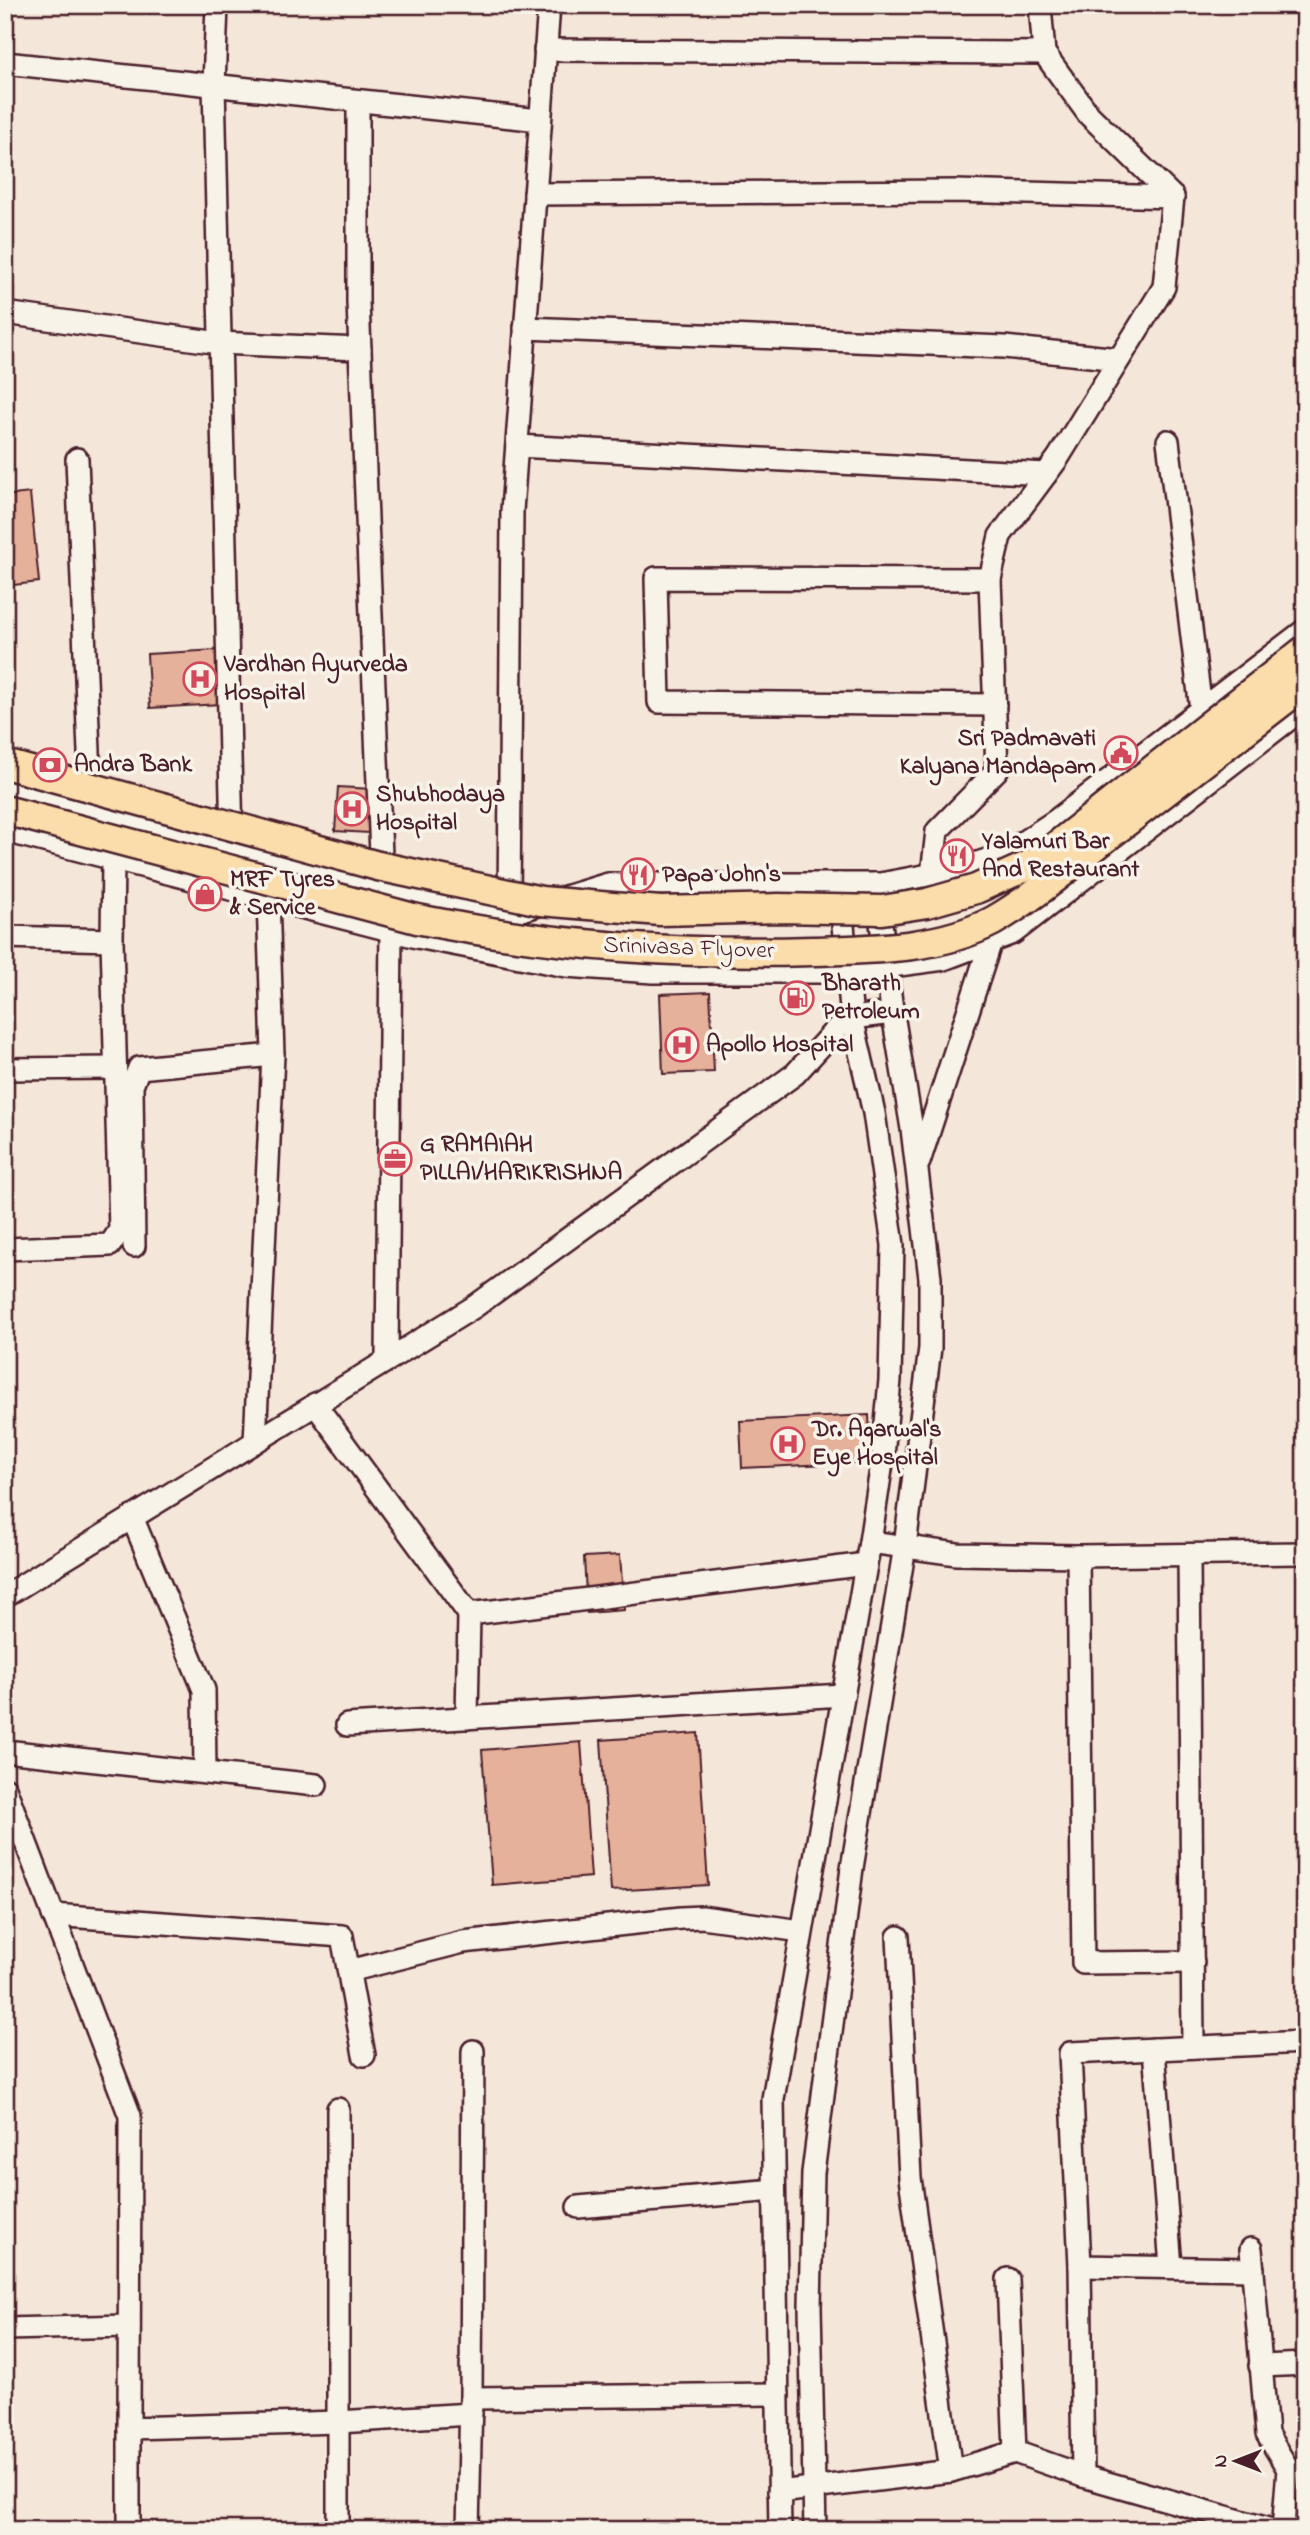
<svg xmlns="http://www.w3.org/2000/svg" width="1310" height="2535" viewBox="0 0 1310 2535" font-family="'Indie Flower',sans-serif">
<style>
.building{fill:#e6b19a;stroke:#4a1f2b;stroke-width:2}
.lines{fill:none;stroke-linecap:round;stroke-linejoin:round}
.minor-casing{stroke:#4a1f2b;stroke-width:26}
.minor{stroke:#f7f3e8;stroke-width:21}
.major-bridge-casing{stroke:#4a1f2b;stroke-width:33;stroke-linecap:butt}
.major-bridge{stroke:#faddab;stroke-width:28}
.labels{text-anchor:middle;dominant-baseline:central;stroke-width:7;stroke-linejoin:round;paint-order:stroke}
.poi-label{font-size:24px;font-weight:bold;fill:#4a1f2b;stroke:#f7f3e8;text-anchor:start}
.street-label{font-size:24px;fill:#4a1f2b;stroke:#f7f3e8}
</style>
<rect width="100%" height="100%" fill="#f4e6d8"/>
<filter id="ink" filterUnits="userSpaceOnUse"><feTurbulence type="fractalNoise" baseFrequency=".0143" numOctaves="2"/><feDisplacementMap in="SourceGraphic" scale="14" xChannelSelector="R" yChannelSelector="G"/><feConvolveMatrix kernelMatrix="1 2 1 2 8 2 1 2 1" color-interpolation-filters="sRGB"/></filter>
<g filter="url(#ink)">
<g class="building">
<path d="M30 493 39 582 5 586V496Z"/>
<path d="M217 650 221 704 150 708 147 654Z"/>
<path d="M338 787 372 789 369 833 335 831Z"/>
<path d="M710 992 714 1072 663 1074 660 994Z"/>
<path d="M869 1415 871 1462 742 1468 740 1421Z"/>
<path d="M620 1555 624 1610 587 1613 584 1557Z"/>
<path d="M698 1733 708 1885 611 1891 601 1740Z"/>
<path d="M581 1742 591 1877 492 1885 482 1750Z"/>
</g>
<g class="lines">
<defs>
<g id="minor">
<path d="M217 5 214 85 232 839"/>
<path d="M1040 5 1044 53 1089 115 1173 197"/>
<path d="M545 50 1044 53"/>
<path d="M5 63 540 120"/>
<path d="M358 101V302L382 879"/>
<path d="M535 194 955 191 1173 197 1164 287 1058 458 1000 536 990 579 997 770 937 831 932 875"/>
<path d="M5 313 219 343 360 349"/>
<path d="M525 328 1004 347 1119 359"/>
<path d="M1168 441 1201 710"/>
<path d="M517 446 1046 474"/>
<path d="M77 459 91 800"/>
<path d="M990 579 656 578 659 702 995 705"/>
<path d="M5 787 475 908 509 914 608 884H880L956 870 1005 854 1055 821 1305 630"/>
<path d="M5 831 417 937 566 966 653 972H846L944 959 1013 933 1305 707"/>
<path d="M509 908 512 511 549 5"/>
<path d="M5 937 112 940"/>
<path d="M5 1069 115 1068"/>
<path d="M919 1162 991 941"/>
<path d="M134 1246 132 1086 139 1068 273 1055"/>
<path d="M5 1249 110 1245 120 1230 112 940 113 859"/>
<path d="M387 1360 391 930"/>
<path d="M315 1404 469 1614 866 1564"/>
<path d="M255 1442 273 1055 268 898"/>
<path d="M132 1517 204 1690 205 1772"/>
<path d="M870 1542 957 1554 1078 1556 1305 1553"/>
<path d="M1189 1555 1193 2047"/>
<path d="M1078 1556 1083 1963 1193 1962"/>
<path d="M5 1596 474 1307 795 1074 838 1027 852 1018 892 1013"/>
<path d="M467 1718 469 1614"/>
<path d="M347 1725 843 1695"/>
<path d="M5 1751 316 1785"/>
<path d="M5 1788 130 2116 129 2428"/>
<path d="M53 1915 342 1936 364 2055"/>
<path d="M349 1971 463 1942 681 1918 702 1917 801 1931"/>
<path d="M1154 2049 1171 2267"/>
<path d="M338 2109V2530"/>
<path d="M578 2207 774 2190"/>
<path d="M1251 2249 1267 2434 1288 2469 1283 2530"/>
<path d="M1080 2266 1083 2476"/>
<path d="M1253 2269 1080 2266 1070 2053 1305 2042"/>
<path d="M1008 2279 1015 2452 1083 2476 1272 2530"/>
<path d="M5 2329 129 2326"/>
<path d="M1260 2366 1305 2364"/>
<path d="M471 2398 778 2394"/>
<path d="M951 2471 1015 2452"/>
<path d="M779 2492 951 2471 910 2178 898 1937"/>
<path d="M129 2530V2428L338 2422 471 2414"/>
<path d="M468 2530 471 2398 473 2051"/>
<path d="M780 2530 773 2099 870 1542 883 1456 890 1380 893 1245 874 1113 852 1018 839 884"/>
<path d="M815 2530 810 2307 813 2173 852 1868 905 1546 930 1348V1278L912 1129 891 1002 876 884"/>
</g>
</defs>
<use href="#minor" class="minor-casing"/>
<use href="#minor" class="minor"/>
<defs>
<g id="major-bridge">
<path d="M5 764 378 866 541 901 660 911 779 908 882 910 927 903 976 889 1036 862 1305 650"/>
<path d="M5 810 417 919C549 946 677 955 812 951 872 949 938 950 993 921 1032 899 1072 864 1108 836 1174 785 1239 735 1305 684"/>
</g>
</defs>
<use href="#major-bridge" class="major-bridge-casing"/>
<use href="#major-bridge" class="major-bridge"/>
</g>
</g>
<defs>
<symbol id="hospital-ring" viewBox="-11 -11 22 22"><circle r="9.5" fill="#f7f3e8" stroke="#d1495b" stroke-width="1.5"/><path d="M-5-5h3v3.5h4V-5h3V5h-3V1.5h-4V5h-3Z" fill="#d1495b"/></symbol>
<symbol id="civic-ring" viewBox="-11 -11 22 22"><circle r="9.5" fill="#f7f3e8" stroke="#d1495b" stroke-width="1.5"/><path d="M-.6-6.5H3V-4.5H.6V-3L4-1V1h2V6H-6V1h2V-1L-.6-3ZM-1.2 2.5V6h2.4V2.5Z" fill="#d1495b"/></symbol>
<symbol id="bank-ring" viewBox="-11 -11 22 22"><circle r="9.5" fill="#f7f3e8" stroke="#d1495b" stroke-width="1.5"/><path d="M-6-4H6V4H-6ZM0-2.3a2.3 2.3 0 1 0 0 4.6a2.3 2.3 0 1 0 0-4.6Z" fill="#d1495b"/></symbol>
<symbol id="restaurant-ring" viewBox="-11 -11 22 22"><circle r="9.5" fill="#f7f3e8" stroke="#d1495b" stroke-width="1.5"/><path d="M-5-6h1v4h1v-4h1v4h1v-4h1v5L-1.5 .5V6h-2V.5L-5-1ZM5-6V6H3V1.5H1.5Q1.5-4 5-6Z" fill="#d1495b"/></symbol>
<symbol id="shop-ring" viewBox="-11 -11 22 22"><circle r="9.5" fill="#f7f3e8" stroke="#d1495b" stroke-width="1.5"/><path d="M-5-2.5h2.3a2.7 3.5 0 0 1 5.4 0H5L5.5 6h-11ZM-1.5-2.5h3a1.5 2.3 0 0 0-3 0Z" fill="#d1495b"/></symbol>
<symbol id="fuel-ring" viewBox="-11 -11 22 22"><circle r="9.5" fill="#f7f3e8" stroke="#d1495b" stroke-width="1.5"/><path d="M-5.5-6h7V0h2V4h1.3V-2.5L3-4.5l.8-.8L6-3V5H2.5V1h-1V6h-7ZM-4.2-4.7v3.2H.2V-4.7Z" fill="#d1495b"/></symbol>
<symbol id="office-ring" viewBox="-11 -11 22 22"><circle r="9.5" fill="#f7f3e8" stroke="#d1495b" stroke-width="1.5"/><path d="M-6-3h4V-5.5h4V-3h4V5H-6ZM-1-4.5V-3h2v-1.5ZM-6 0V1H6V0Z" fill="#d1495b"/></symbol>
</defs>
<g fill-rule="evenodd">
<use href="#hospital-ring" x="181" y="660" width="38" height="38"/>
<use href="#civic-ring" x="1102" y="734" width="38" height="38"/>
<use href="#bank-ring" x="31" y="746" width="38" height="38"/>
<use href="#hospital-ring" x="333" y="790" width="38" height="38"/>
<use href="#restaurant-ring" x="938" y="837" width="38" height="38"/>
<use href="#restaurant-ring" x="619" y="856" width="38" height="38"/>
<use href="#shop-ring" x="186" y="875" width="38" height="38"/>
<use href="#fuel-ring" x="778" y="979" width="38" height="38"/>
<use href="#hospital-ring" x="663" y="1026" width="38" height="38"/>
<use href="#office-ring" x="376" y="1140" width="38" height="38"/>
<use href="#hospital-ring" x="769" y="1425" width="38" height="38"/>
</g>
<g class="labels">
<g class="poi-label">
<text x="224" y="665">Vardhan Ayurveda<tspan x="224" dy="28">Hospital</tspan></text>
<text x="1096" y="739" text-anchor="end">Sri Padmavati<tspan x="1096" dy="28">Kalyana Mandapam</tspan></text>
<text x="74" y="765">Andra Bank</text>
<text x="376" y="795">Shubhodaya<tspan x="376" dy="28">Hospital</tspan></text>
<text x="982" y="842">Yalamuri Bar<tspan x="982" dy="28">And Restaurant</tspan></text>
<text x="662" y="875">Papa John's</text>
<text x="230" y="880">MRF Tyres<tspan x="230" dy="28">&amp; Service</tspan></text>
<text x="822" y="984">Bharath<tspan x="822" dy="28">Petroleum</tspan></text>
<text x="706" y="1045">Apollo Hospital</text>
<text x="420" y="1145">G RAMAIAH<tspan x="420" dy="28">PILLAI/HARIKRISHNA</tspan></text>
<text x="812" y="1430">Dr. Agarwal's<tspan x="812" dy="28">Eye Hospital</tspan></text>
</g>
<g class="street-label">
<text transform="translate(689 949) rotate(2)">Srinivasa Flyover</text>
</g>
</g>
<rect width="1310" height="2535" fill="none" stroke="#f7f3e8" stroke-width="28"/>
<rect x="14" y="14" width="1282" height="2507" fill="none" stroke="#4a1f2b" stroke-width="2.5" filter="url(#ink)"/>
<g transform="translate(1236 2461) rotate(270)" stroke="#f7f3e8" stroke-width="5" paint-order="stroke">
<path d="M0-5L12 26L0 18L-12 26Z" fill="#4a1f2b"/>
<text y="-10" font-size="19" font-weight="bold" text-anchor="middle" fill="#4a1f2b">N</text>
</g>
</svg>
